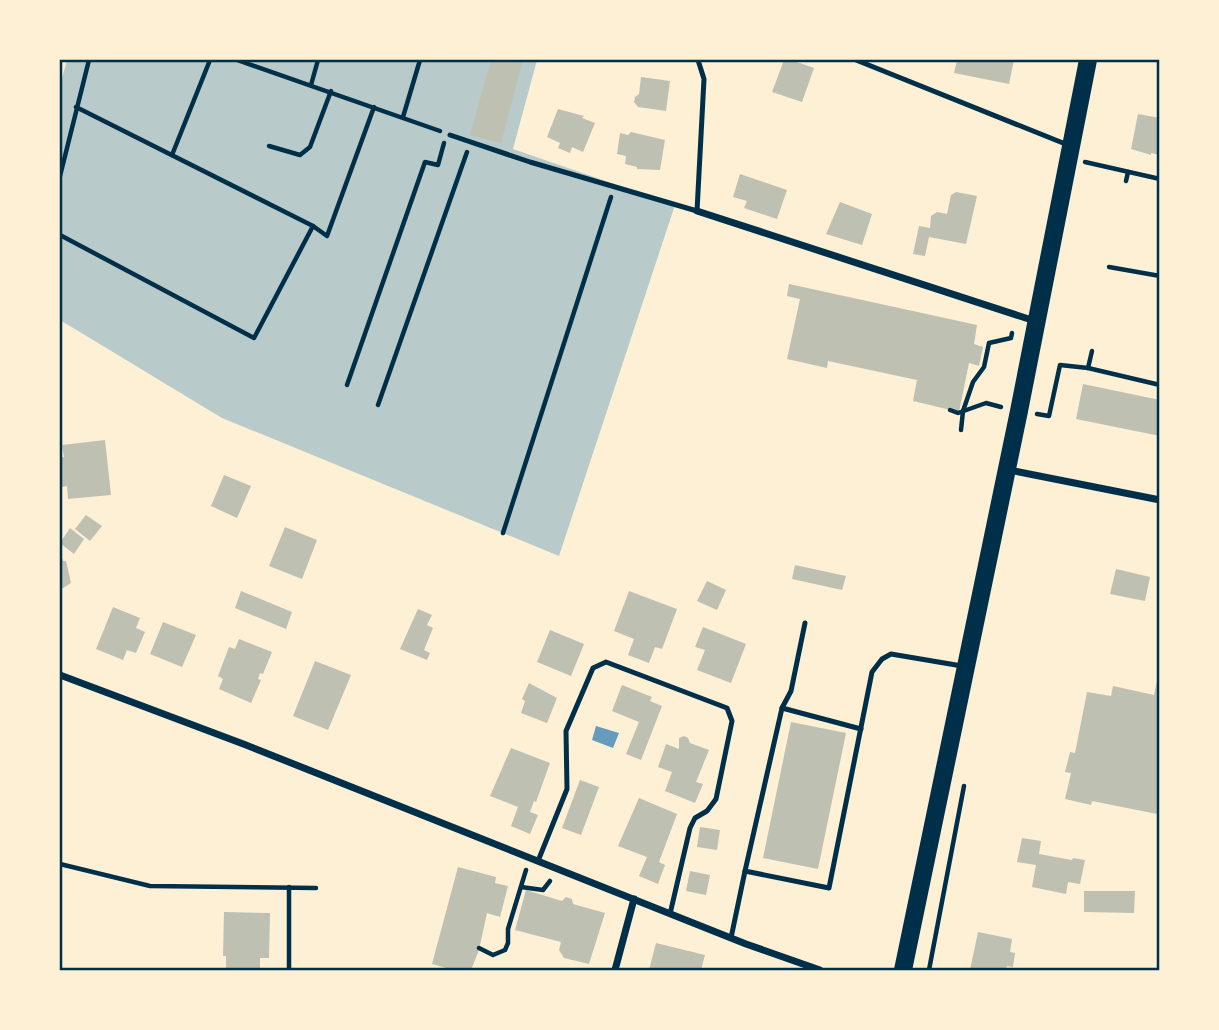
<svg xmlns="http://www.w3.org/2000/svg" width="1219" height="1030" viewBox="0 0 1219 1030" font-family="'Titillium Web',sans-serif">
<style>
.green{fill:#b9caca}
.water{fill:#669bbc}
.building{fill:#bec0b2}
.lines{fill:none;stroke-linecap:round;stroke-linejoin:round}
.path{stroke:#003049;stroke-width:4.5}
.service{stroke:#003049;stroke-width:5}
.minor{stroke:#003049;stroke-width:7}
.primary{stroke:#003049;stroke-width:18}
.neatline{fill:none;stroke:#003049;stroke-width:2.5}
</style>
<rect width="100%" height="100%" fill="#fdf0d5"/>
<path class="green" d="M67 60H537L513 149 675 205 559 556 222 418 60 320V86Z"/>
<path class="water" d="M596 726 619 733 613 748 592 740Z"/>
<g class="building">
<path d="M491 60H523L501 143 470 135Z"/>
<path d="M784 60H791L814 68 802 102 772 92Z"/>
<path d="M957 60H1014L1009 84 954 73Z"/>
<path d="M641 77 670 81 666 111 638 107 634 102 635 97 639 94Z"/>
<path d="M558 109 584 116 582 118 595 123 583 152 572 147 570 153 558 148 560 143 547 137Z"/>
<path d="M1138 114 1160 118V155L1151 153V155L1131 149Z"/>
<path d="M631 132 665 140 660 170 637 169V167L625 164 626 156 617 154 620 133 628 135Z"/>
<path d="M740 174 787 190 777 219 744 208 747 201 733 197Z"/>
<path d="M956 192 977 196 966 244 929 237 925 256 913 254 919 226 930 228 931 216 937 212 947 214 951 195Z"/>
<path d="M840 202 872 214 862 245 826 234Z"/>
<path d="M789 284 977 325 974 344 983 347 979 366 969 363 959 412 913 401 917 380 828 361 827 368 787 359 800 299 787 296Z"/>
<path d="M1083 384 1160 400V436L1076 419Z"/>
<path d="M105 440 111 495 68 499 67 486 62 487 60 457H64L62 445Z"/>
<path d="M224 475 251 486 237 518 211 506Z"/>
<path d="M86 515 102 526 90 541 75 529Z"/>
<path d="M285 527 317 540 302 579 269 566Z"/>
<path d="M70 528 84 539 74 554 60 543Z"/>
<path d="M60 551 63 561H66L71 583 60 590Z"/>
<path d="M795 565 846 576 842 590 792 579Z"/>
<path d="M1116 569 1150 577 1145 601 1110 594Z"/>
<path d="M707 581 726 590 717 610 697 601Z"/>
<path d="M241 591 292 612 286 629 235 608Z"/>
<path d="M629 591 677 609 662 649 655 647 649 663 628 655 634 639 614 631Z"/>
<path d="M113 607 140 618 136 628 145 632 136 653 127 650 123 660 96 649Z"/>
<path d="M418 609 432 615 427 625 433 628 424 650 430 653 427 660 400 649Z"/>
<path d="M163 622 196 635 182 667 150 654Z"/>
<path d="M703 627 746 644 731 683 697 670 705 650 695 647Z"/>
<path d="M550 630 584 644 571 676 537 662Z"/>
<path d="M239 639 272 652 263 674 260 673 258 679 261 680 251 703 219 689 223 679 218 676 229 647 235 649Z"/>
<path d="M315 661 351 675 328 730 293 716Z"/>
<path d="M1158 676 1160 803 1157 814 1092 801 1091 805 1065 799 1071 773 1065 772 1070 752 1075 753 1087 692 1111 696 1113 686 1154 695Z"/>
<path d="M529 683 557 698 547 723 521 713 525 701 522 699Z"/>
<path d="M622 685 652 697 650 701 662 706 641 760 626 754 639 722 612 711Z"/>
<path d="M791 722 846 733 818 869 763 858Z"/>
<path d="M684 736 688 738 690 743 709 750 696 782 703 784 695 803 665 791 672 772 658 767 666 744 679 749V738Z"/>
<path d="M511 748 550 763 536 802 534 801 530 812 538 815 530 834 511 826 518 807 490 796Z"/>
<path d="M580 780 599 787 581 835 562 828Z"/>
<path d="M639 798 677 814 659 862 665 865 658 884 639 876 647 857 618 846Z"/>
<path d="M700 827 720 830 717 850 697 847Z"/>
<path d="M1022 838 1041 841 1039 854 1072 860 1073 858 1085 860 1080 884 1068 882 1066 894 1032 887 1036 865 1017 862Z"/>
<path d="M458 867 496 877 495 883 508 886 500 917 487 913 479 950 471 970H450V969L432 964Z"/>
<path d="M690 871 710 875 706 895 686 891Z"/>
<path d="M526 890 562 901 566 897 572 899 573 904 605 913 589 964 564 958 559 950 561 942 515 930Z"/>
<path d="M1084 891H1135L1134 913 1084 912Z"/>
<path d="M224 912 270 913 269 958H260V970H226V956H223Z"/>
<path d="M978 932 1012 939 1010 952 1015 953 1013 967 1007 966 1006 970H970Z"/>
<path d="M656 943 705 955 701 970H649Z"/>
</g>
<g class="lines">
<g class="path">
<path d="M237 60 440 131"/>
<path d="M311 85 318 60"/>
<path d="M76 107 313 226 327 236 374 107"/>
<path d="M403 117 420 60"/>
<path d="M269 146 300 155 310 147 331 91"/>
<path d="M172 155 210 60"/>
<path d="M1085 162 1160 179"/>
<path d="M60 176 89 60"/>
<path d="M1126 181 1128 172"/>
<path d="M60 235 254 338 313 226"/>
<path d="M1109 267 1160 276"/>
<path d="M1088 368 1092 351"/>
<path d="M347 385 425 162 438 165 444 143"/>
<path d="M378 405 467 152"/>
<path d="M950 410 958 413 986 403 1001 407"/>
<path d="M1037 414 1049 416 1060 365 1088 368 1160 385"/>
<path d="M961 430 963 411 973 382 984 367 989 343 1011 338 1012 333"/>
<path d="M503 533 611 197"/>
<path d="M60 864 150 886 316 888"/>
<path d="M521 887 543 890 550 881"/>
<path d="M479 948 493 955 505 950 508 943V929L526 870"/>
<path d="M289 970V887"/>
<path d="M929 970 964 786"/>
</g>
<g class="service">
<path d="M856 60 1068 145"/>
<path d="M450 135 530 162 697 211 704 79 698 60"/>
<path d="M805 623 791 691 782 708 745 871 829 888 872 672 882 659 891 654 962 666"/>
<path d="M782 708 861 729"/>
<path d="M538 861 567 789 566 731 593 668 606 662 727 708 732 721 716 799 707 811 695 818 690 828 670 914"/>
<path d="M731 938 745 871"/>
</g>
<g class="minor">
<path d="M697 211 1035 321"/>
<path d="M1009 470 1160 500"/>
<path d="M60 675 246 745 746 944 820 970"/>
<path d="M615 970 634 899"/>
</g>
<path class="primary" d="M903 970 1019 411 1088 60"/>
</g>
<rect width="1219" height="1030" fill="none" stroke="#fdf0d5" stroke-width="122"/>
<rect x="61" y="61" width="1097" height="908" class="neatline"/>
</svg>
